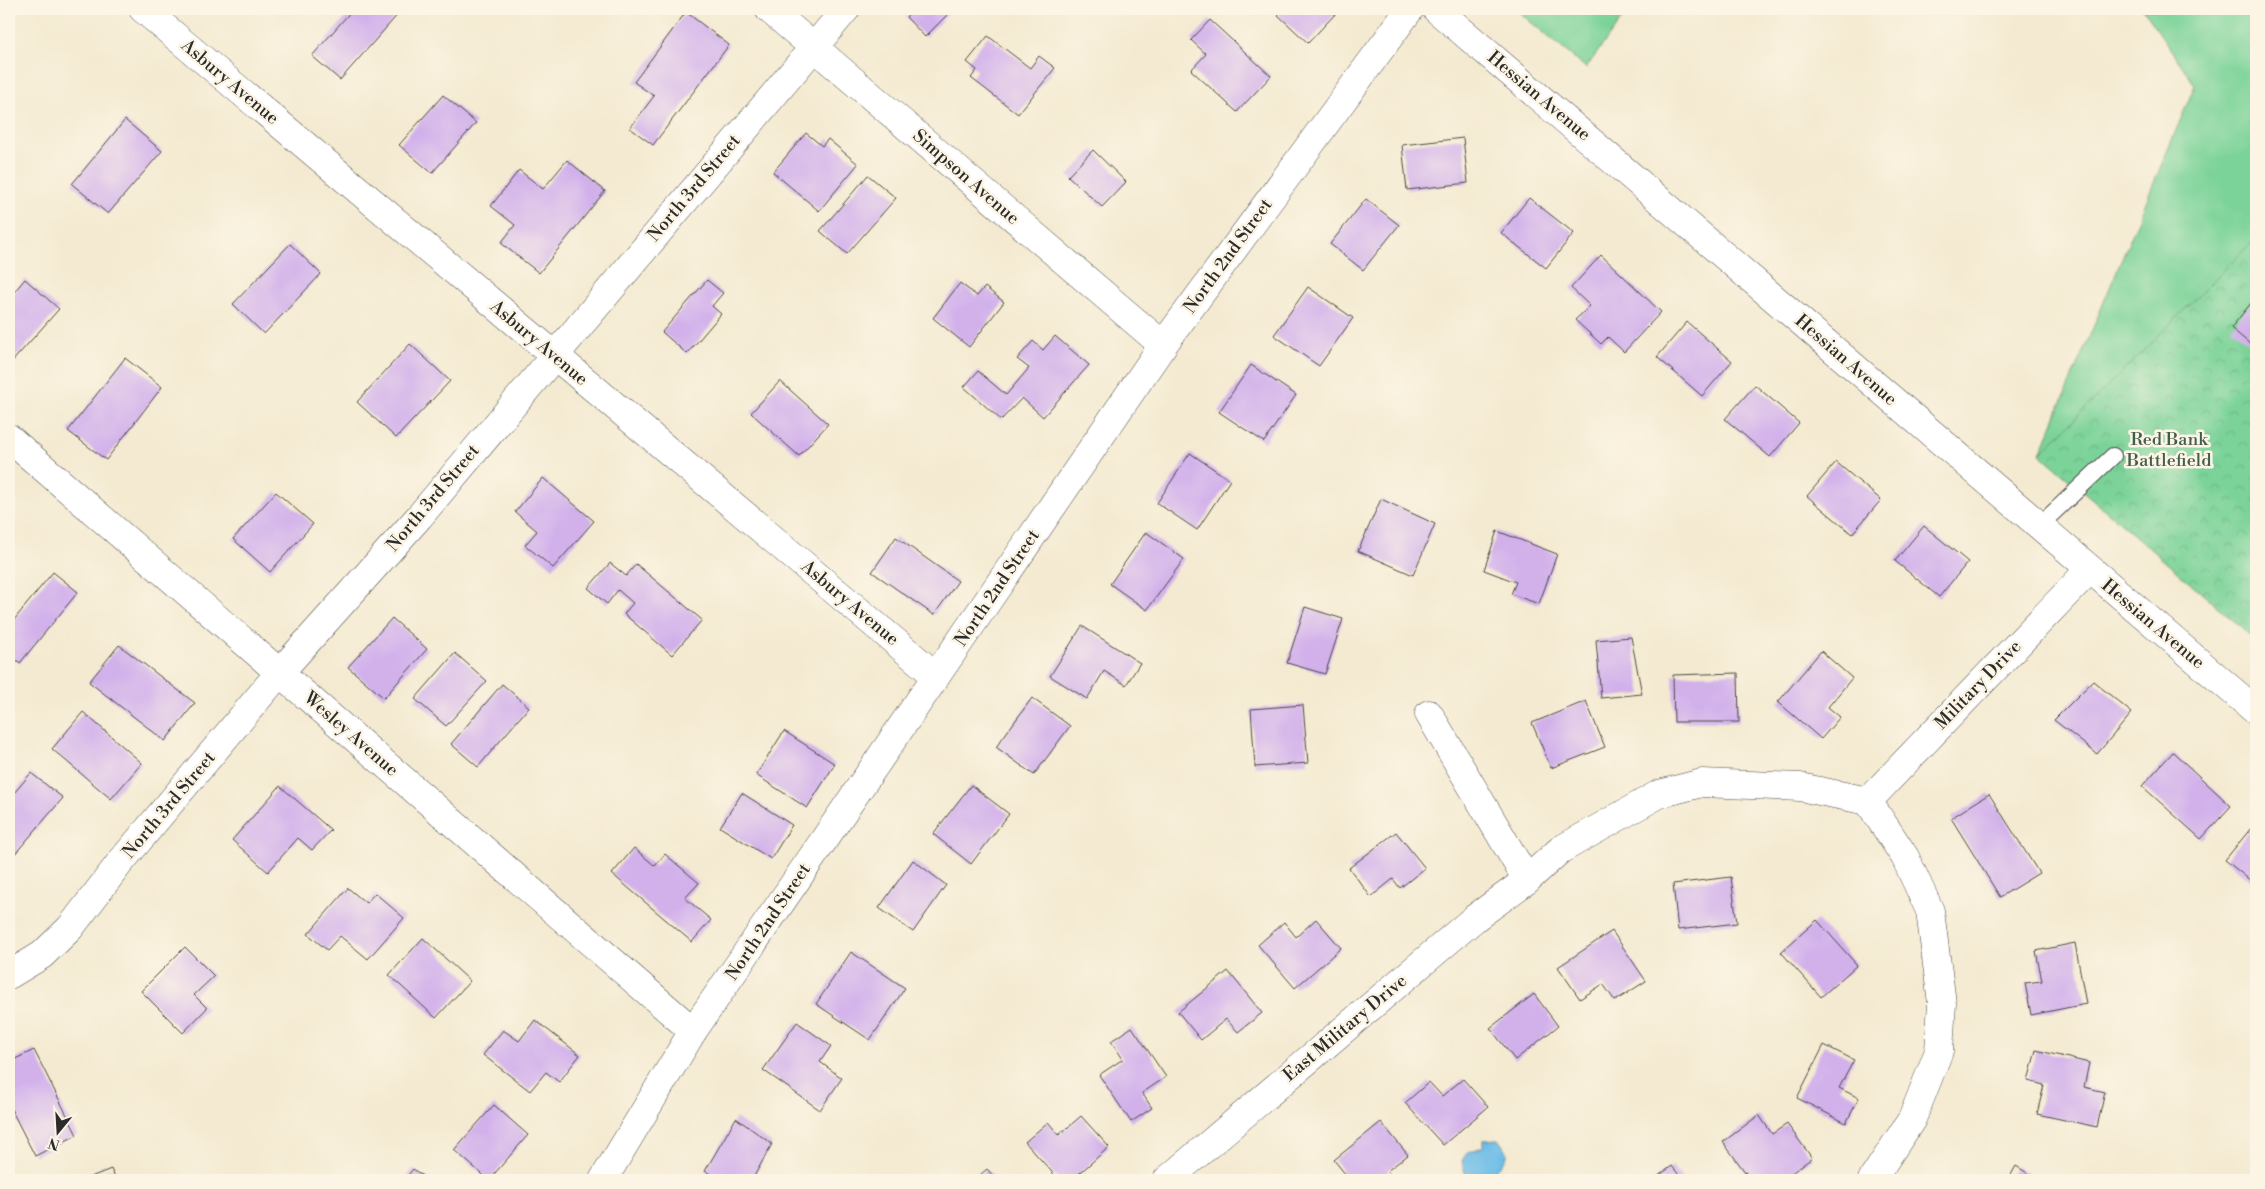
<svg xmlns="http://www.w3.org/2000/svg" width="2265" height="1189" viewBox="0 0 2265 1189" font-family="'Libre Bodoni',serif">
<style>
.grass{fill:#7bd399;stroke:#537f62}
.park{fill:url(#park-crowns);stroke:#537f62}
.water{fill:#6cbce7;stroke:#4c7489}
.building{fill:#d2b1eb}
.lines{fill:none;stroke-linecap:round;stroke-linejoin:round}
.lane-casing{stroke:#494844;stroke-width:18}
.street-casing{stroke:#494844;stroke-width:29}
.secondary-casing{stroke:#494844;stroke-width:29}
.lane{stroke:#fff;stroke-width:16}
.street{stroke:#fff;stroke-width:28}
.secondary{stroke:#fff;stroke-width:28}
.labels{text-anchor:middle;dominant-baseline:central;stroke-width:5;stroke-linejoin:round;paint-order:stroke}
.street-label{font-size:18px;fill:#2b2b2b;stroke:#fcf5e5}
.park-label{font-size:18px;fill:#435d4c;stroke:#fcf5e5}
</style>
<defs>
<pattern id="park-crowns" width="20" height="18" patternUnits="userSpaceOnUse" patternTransform="scale(1.25)"><rect width="20" height="18" fill="#7bd399"/><path d="M2 6a3 3 0 1 1 6 0M12 15a3 3 0 1 1 6 0" fill="none" stroke="#6ab584"/></pattern>
</defs>
<rect width="100%" height="100%" fill="#fcf5e5"/>
<filter id="ink" filterUnits="userSpaceOnUse"><feTurbulence type="fractalNoise" baseFrequency=".02" numOctaves="2"/><feDisplacementMap in="SourceGraphic" scale="10" xChannelSelector="R" yChannelSelector="G"/><feConvolveMatrix kernelMatrix="1 2 1 2 8 2 1 2 1" color-interpolation-filters="sRGB"/></filter>
<filter id="wash" filterUnits="userSpaceOnUse"><feTurbulence type="fractalNoise" baseFrequency=".0096" numOctaves="4" result="noise"/><feDisplacementMap in="SourceGraphic" scale="20" xChannelSelector="R" yChannelSelector="G"/><feGaussianBlur stdDeviation="1.12" result="paint"/><feColorMatrix in="noise" values="0 0 0 0 0 0 0 0 0 0 0 0 0 0 0 0 0 1.4 0 .05"/><feComposite in="paint" operator="in"/></filter>
<g filter="url(#wash)">
<rect width="100%" height="100%" fill="#f4ead1"/>
<g class="grass">
<path d="M1515 9H1629L1586 68Z"/>
<path d="M2143 9H2256V238L2040 454 2195 85Z"/>
</g>
<path class="park" d="M2256 238V640L2040 454Z"/>
<path class="water" d="M1498 1139 1508 1153C1504 1167 1487 1178 1472 1180L1466 1176 1462 1161 1467 1152 1483 1147V1140Z"/>
<g id="blocks">
<g class="building">
<path d="M353 9H396L400 12 340 80 312 56Z"/>
<path d="M914 9H953L925 37 906 17Z"/>
<path d="M1284 9H1340L1308 43 1278 15Z"/>
<path d="M686 12 729 45 653 145 630 128 654 96 634 82Z"/>
<path d="M1210 20 1271 76 1237 112 1191 70 1206 54 1191 40Z"/>
<path d="M988 36 1030 68 1039 56 1055 68 1018 114 971 78 977 70 967 62Z"/>
<path d="M443 95 476 123 432 173 399 145Z"/>
<path d="M125 120 162 151 108 214 72 184Z"/>
<path d="M806 133 822 146 828 139 858 164 819 211 773 172Z"/>
<path d="M1463 138 1468 183 1407 190 1402 145Z"/>
<path d="M1093 150 1126 182 1102 207 1068 176Z"/>
<path d="M567 160 605 191 539 273 501 243 515 225 491 206 519 170 543 189Z"/>
<path d="M868 175 896 198 847 254 820 231Z"/>
<path d="M1529 198 1574 233 1546 268 1501 233Z"/>
<path d="M1366 199 1399 225 1363 270 1330 244Z"/>
<path d="M290 244 321 274 264 334 233 304Z"/>
<path d="M1601 255 1661 312 1624 352 1608 337 1601 344 1575 320 1590 306 1571 288Z"/>
<path d="M25 279 59 309 10 364 9 298Z"/>
<path d="M707 280 723 293 712 306 721 314 687 354 662 332Z"/>
<path d="M960 283 977 296 985 287 1004 302 969 347 933 318Z"/>
<path d="M1308 287 1353 318 1319 366 1274 335Z"/>
<path d="M2256 297V349L2231 328Z"/>
<path d="M1687 322 1732 361 1702 396 1657 357Z"/>
<path d="M1055 336 1089 365 1043 417 1022 398 1001 420 964 387 978 371 1006 395 1029 368 1017 359 1033 341 1043 350Z"/>
<path d="M410 344 450 381 396 438 357 402Z"/>
<path d="M125 358 162 387 106 460 68 431Z"/>
<path d="M1251 365 1296 395 1264 442 1219 412Z"/>
<path d="M780 381 828 424 799 456 751 413Z"/>
<path d="M1755 385 1799 423 1770 457 1725 419Z"/>
<path d="M1190 453 1230 480 1197 530 1157 503Z"/>
<path d="M1836 462 1881 500 1852 534 1807 496Z"/>
<path d="M543 478 594 521 553 568 525 545 537 531 515 512Z"/>
<path d="M276 492 313 524 270 572 233 539Z"/>
<path d="M1381 499 1435 524 1413 575 1358 551Z"/>
<path d="M1924 526 1968 562 1939 597 1895 561Z"/>
<path d="M1497 531 1557 554 1539 604 1511 594 1516 582 1484 570Z"/>
<path d="M1146 532 1184 559 1147 610 1110 584Z"/>
<path d="M896 537 958 581 934 615 872 572Z"/>
<path d="M610 563 626 576 636 564 702 620 672 655 624 614 633 603 618 590 607 604 588 588Z"/>
<path d="M53 572 78 592 20 663 9 654V626Z"/>
<path d="M1305 607 1343 619 1325 674 1287 663Z"/>
<path d="M392 618 427 649 384 698 348 667Z"/>
<path d="M1082 626 1140 663 1126 685 1104 671 1087 699 1050 676Z"/>
<path d="M1631 637 1642 694 1601 698 1596 640Z"/>
<path d="M119 645 195 703 165 741 89 682Z"/>
<path d="M1821 651 1852 678 1828 707 1840 717 1821 739 1778 702Z"/>
<path d="M455 653 487 681 446 726 415 699Z"/>
<path d="M1738 673 1739 722H1674L1673 675Z"/>
<path d="M2093 681 2132 713 2097 754 2054 720Z"/>
<path d="M502 684 529 707 478 767 451 744Z"/>
<path d="M1032 698 1070 726 1034 775 996 747Z"/>
<path d="M1586 701 1605 747 1551 768 1532 723Z"/>
<path d="M1303 705 1308 763 1255 767 1251 709Z"/>
<path d="M83 712 142 763 111 799 52 749Z"/>
<path d="M784 731 835 764 807 808 756 775Z"/>
<path d="M2173 752 2231 806 2201 839 2142 786Z"/>
<path d="M31 773 63 798 14 855 9 851V799Z"/>
<path d="M971 785 1009 814 971 864 933 834Z"/>
<path d="M280 786 331 830 312 850 298 838 268 872 232 840Z"/>
<path d="M742 793 792 825 771 859 720 827Z"/>
<path d="M1989 794 2039 873 2000 897 1951 818Z"/>
<path d="M2256 822V885L2225 860Z"/>
<path d="M1396 832 1425 868 1400 888 1393 879 1371 897 1349 868Z"/>
<path d="M634 848 655 866 665 854 699 883 685 898 711 920 692 942 612 874Z"/>
<path d="M913 860 946 885 913 932 879 908Z"/>
<path d="M1731 877 1737 923 1678 930 1673 884Z"/>
<path d="M348 888 366 903 375 893 404 918 368 959 340 936 327 950 308 934Z"/>
<path d="M1316 919 1341 948 1295 988 1258 945 1284 922 1296 937Z"/>
<path d="M1817 920 1857 965 1821 997 1781 952Z"/>
<path d="M1612 931 1646 981 1615 1001 1603 984 1580 999 1558 967Z"/>
<path d="M423 938 470 981 436 1018 389 975Z"/>
<path d="M2075 943 2086 1004 2031 1015 2025 983 2042 981 2036 951Z"/>
<path d="M185 947 214 976 194 995 207 1008 183 1033 141 991Z"/>
<path d="M851 952 905 988 870 1040 816 1004Z"/>
<path d="M1228 971 1262 1013 1238 1032 1226 1019 1201 1040 1178 1012Z"/>
<path d="M1534 994 1558 1026 1515 1060 1490 1028Z"/>
<path d="M535 1020 580 1055 559 1082 546 1072 530 1091 483 1055 503 1030 519 1041Z"/>
<path d="M797 1022 831 1046 820 1062 842 1078 820 1110 763 1070Z"/>
<path d="M1132 1027 1166 1077 1142 1093 1152 1108 1131 1122 1099 1075 1123 1059 1111 1041Z"/>
<path d="M1824 1045 1854 1060 1839 1088 1859 1098 1846 1123 1797 1098Z"/>
<path d="M34 1050 77 1135 35 1156 10 1107 9 1108V1062Z"/>
<path d="M2036 1050 2089 1063 2084 1087 2105 1092 2097 1127 2037 1114 2044 1085 2028 1081Z"/>
<path d="M1463 1079 1488 1107 1443 1145 1405 1103 1429 1082 1442 1096Z"/>
<path d="M494 1105 528 1135 489 1180 454 1150Z"/>
<path d="M1759 1115 1772 1134 1787 1124 1812 1158 1782 1180H1751L1723 1142Z"/>
<path d="M1081 1116 1109 1147 1072 1180H1059L1025 1142 1048 1122 1059 1135Z"/>
<path d="M736 1118 772 1144 752 1180H721L705 1171Z"/>
<path d="M1381 1122 1408 1155 1387 1171 1395 1180H1350L1334 1160Z"/>
<path d="M1672 1166 1683 1180H1653Z"/>
<path d="M2016 1166 2039 1180H2008Z"/>
<path d="M111 1169 116 1180H83Z"/>
<path d="M413 1169 428 1180H404Z"/>
<path d="M987 1169 997 1180H974Z"/>
</g>
</g>
</g>
<g filter="url(#ink)">
<use href="#blocks" fill-opacity="0" stroke="#494844" stroke-width="1"/>
<g class="lines">
<defs>
<path id="lane" d="M2039 526 2113 456"/>
<g id="street">
<path d="M143 9 936 676"/>
<path d="M769 9 1163 345"/>
<path d="M9 438 693 1031"/>
<path d="M1429 714 1527 880"/>
<path d="M1868 801 1905 857 1930 911 1942 1003 1939 1051 1912 1119 1872 1180"/>
<path d="M1868 801 2089 570"/>
<path d="M9 975 42 955 70 928 119 864 280 672 419 517 846 9"/>
<path d="M603 1180 693 1031 1163 345 1410 9"/>
<path d="M1167 1180 1475 918 1527 880 1560 850 1659 794 1702 783 1800 787 1868 801"/>
</g>
<path id="secondary" d="M1436 9 2256 711"/>
</defs>
<use href="#lane" class="lane-casing"/>
<use href="#street" class="street-casing"/>
<use href="#secondary" class="secondary-casing"/>
<use href="#lane" class="lane"/>
<use href="#street" class="street"/>
<use href="#secondary" class="secondary"/>
</g>
</g>
<g class="labels">
<g class="street-label">
<text transform="translate(230 82) rotate(40)">Asbury Avenue</text>
<text transform="translate(1539 96) rotate(40)">Hessian Avenue</text>
<text transform="translate(966 177) rotate(41)">Simpson Avenue</text>
<text transform="translate(694 188) rotate(-50)">North 3rd Street</text>
<text transform="translate(1228 256) rotate(-54)">North 2nd Street</text>
<text transform="translate(539 343) rotate(40)">Asbury Avenue</text>
<text transform="translate(1846 360) rotate(41)">Hessian Avenue</text>
<text transform="translate(433 498) rotate(-50)">North 3rd Street</text>
<text transform="translate(997 588) rotate(-56)">North 2nd Street</text>
<text transform="translate(850 603) rotate(40)">Asbury Avenue</text>
<text transform="translate(2153 624) rotate(40)">Hessian Avenue</text>
<text transform="translate(1978 685) rotate(-46)">Military Drive</text>
<text transform="translate(351 734) rotate(41)">Wesley Avenue</text>
<text transform="translate(169 805) rotate(-50)">North 3rd Street</text>
<text transform="translate(768 922) rotate(-56)">North 2nd Street</text>
<text transform="translate(1345 1028) rotate(-40)">East Military Drive</text>
</g>
<g class="park-label">
<text x="2169" y="439">Red Bank<tspan x="2169" dy="21">Battlefield</tspan></text>
</g>
</g>
<rect width="2265" height="1189" fill="none" stroke="#fcf5e5" stroke-width="30"/>
<g transform="translate(58 1132) rotate(198)" stroke="#fcf5e5" stroke-width="4" paint-order="stroke">
<path d="M0-4L9 19L0 12L-9 19Z" fill="#2b2b2b"/>
<text y="-8" font-size="14" font-weight="bold" text-anchor="middle" fill="#2b2b2b">N</text>
</g>
</svg>
